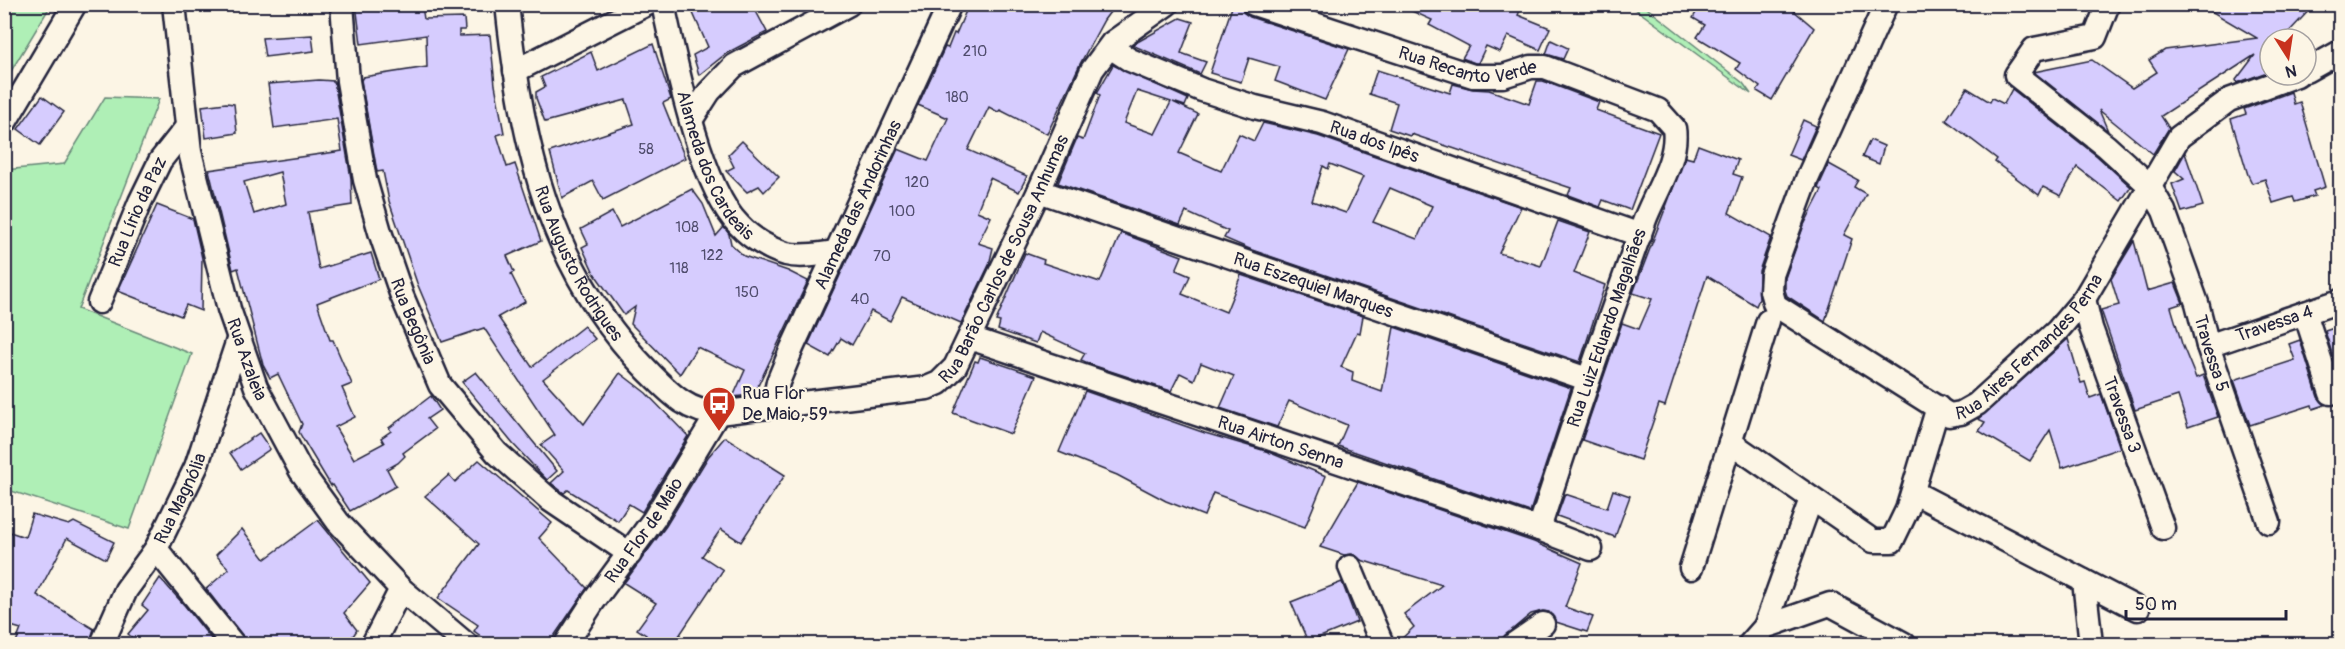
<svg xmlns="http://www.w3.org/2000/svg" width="2345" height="649" viewBox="0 0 2345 649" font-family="Pangolin,sans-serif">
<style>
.green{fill:#afefb6;stroke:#688878;stroke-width:1.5}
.building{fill:#d6ccfe;stroke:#22223b;stroke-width:1.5;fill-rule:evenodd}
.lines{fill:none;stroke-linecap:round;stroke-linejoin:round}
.minor-casing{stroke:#22223b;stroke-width:27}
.minor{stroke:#fcf5e5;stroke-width:22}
.labels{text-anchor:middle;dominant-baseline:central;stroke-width:4.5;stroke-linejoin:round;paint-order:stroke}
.number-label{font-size:15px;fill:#4f4c6c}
.street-label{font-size:18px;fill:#22223b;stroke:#fcf5e5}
.poi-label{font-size:18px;fill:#22223b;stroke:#fcf5e5;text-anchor:start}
</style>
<rect width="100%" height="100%" fill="#fcf5e5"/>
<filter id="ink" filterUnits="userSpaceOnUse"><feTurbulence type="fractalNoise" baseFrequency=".0167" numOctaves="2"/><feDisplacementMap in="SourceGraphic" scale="12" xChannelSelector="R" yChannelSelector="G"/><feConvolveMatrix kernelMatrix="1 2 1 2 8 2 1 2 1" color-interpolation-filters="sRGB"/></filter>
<g filter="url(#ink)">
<g class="green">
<path d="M5 4 51 5 5 81 4 5Z"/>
<path d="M1630 5H1643L1743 83 1751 94Z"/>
<path d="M105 97 159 99 78 309 192 354 129 529 5 489V170L64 164Z"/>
</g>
<g class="building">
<path d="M356 4 422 6 424 19 464 18 465 30H459V36L490 35 495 85 504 133 497 135 507 167 515 164 541 241 507 256 514 272 511 274 525 302 498 317 532 367 584 326 595 339 543 379 584 424 620 373 646 393 688 436 642 512 629 504 618 521 568 490 564 493 551 483 564 471 541 445 555 435 484 328 442 342 417 283 389 201 383 171 377 172 361 80 363 77 427 67 426 35 361 44Z"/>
<path d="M689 4H752L767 32 727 53 699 75 693 55 708 47Z"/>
<path d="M969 4H1116L1104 20 1080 64 1047 134 1000 110 998 112 989 107 968 150 1027 176 1019 192 990 178 977 211 991 217 978 243 993 248 989 265 961 323 902 297 890 321 871 311 852 345 841 338 830 357 808 345 898 149 928 161 948 118 918 105 945 47 948 48 954 33 956 34Z"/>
<path d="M1233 4H1241L1244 13 1250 17 1349 49 1325 100 1275 81 1280 67 1249 58 1241 82 1210 73Z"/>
<path d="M1396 4H1523L1518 15 1550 28 1540 50 1508 36 1500 52 1486 46 1478 63H1475L1462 58 1469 46 1429 25 1432 20Z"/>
<path d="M1701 4H1786L1814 28 1772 100 1757 91 1760 87 1736 69 1740 63 1697 37 1705 25 1693 18Z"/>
<path d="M2199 4H2315L2286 35 2280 39H2270V71L2237 83 2236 80 2255 55 2161 116 2169 128 2153 154 2099 110 2108 131 2034 72 2092 60 2132 88 2157 72 2149 60 2165 50 2257 38Z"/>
<path d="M1180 18 1193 22 1181 53 1206 62 1200 74 1132 45Z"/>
<path d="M312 35 314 51 265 57 262 38Z"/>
<path d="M1551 40 1568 48 1563 59 1546 54Z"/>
<path d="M653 44 671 99 663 103 685 158 603 200 593 181 562 198 550 152 634 124 626 100 545 122 536 98V92L545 87 541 77 591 52 598 71Z"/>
<path d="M1113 65 1188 99 1185 106 1173 102 1198 114 1179 153 1221 171 1239 134 1254 141 1263 123 1318 136 1521 207 1499 253 1541 266 1558 221 1590 232 1574 273 1605 285 1580 362 1252 250 1224 238 1228 231 1186 212 1180 225 1058 183 1077 138 1083 140 1100 95 1097 93ZM1137 91 1171 102 1155 134 1124 123ZM1330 164 1363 177 1346 213 1312 201 1323 166 1328 169ZM1390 188 1432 206 1417 239 1373 222Z"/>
<path d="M1377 70 1450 93 1453 84 1473 89 1489 90 1529 104 1537 81H1543L1599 102 1596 110 1659 133 1630 210 1603 200 1600 207 1568 195 1571 188 1553 182 1411 134 1410 136 1389 129 1397 103 1369 94Z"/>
<path d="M319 80 334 81 351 178 352 205 308 212 319 269 371 253 379 279 317 303 330 340H333L352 384 342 388 355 417 335 427 354 459 384 443 381 438 391 431 389 428 431 396 440 410 427 419 435 429 403 453 405 456 398 463 387 469 396 486 350 511 333 485 331 486 304 441 299 432 302 424 278 374 270 378 263 365 238 268 233 270 209 170 342 151 337 119 274 128 268 84ZM280 172 286 204 254 214 244 182Z"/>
<path d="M1967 88 1990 102 1992 98 2004 104 2012 89 2097 156 2131 187 2121 201 2077 167 2061 196 2043 187 2039 195 1995 162 1997 159 1946 120Z"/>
<path d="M2291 92 2294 104 2300 102 2325 187 2313 191 2315 196 2295 202 2293 197 2273 203 2265 179 2252 183 2248 175 2231 119 2246 114 2244 109Z"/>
<path d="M42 96 64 112 40 145 18 129Z"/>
<path d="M226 103 234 104 237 133 206 138 202 106Z"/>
<path d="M1803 120 1816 126 1801 160 1788 155Z"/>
<path d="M1870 140 1884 146 1879 164 1862 157Z"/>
<path d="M742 141 779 177 764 192 759 186 747 192 726 171 734 167 728 155Z"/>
<path d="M1698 145 1738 160 1733 174 1742 177 1729 213 1771 237 1759 271V299L1756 306 1707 276 1665 406 1659 404 1640 460 1582 440 1622 323 1639 329 1652 299 1633 293 1685 157 1693 159Z"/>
<path d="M2185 153 2203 206 2182 212 2172 184 2184 179 2175 171Z"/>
<path d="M1829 164 1858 180 1854 187 1866 194 1844 235 1852 239 1825 321 1787 296 1785 290V278L1804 225 1822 190 1818 188Z"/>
<path d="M692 189 703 204 716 236 724 227 729 234 731 244 744 256 788 271 808 281 755 392 750 395 733 397 745 370 697 347 680 374 631 324 635 307 624 315 594 273 582 247 588 244 581 229 612 212 620 227Z"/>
<path d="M157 205 193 219 202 258 201 311 186 305 181 316 118 291Z"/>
<path d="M1121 233 1182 256 1176 270 1190 276 1182 294 1226 312 1241 275 1363 316 1360 333 1357 332 1341 367 1353 372 1352 381 1382 392 1394 327 1571 388 1530 512 1338 446 1347 425 1289 401 1277 427 1220 408 1234 376 1201 363 1194 380 1180 373 1171 391 1095 366 1081 360 1085 353 1040 332 1036 343 998 330 1000 322 996 321 1025 253 1044 260 1043 263 1100 282Z"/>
<path d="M2134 241 2147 291 2175 283 2183 303 2171 307 2182 344 2196 378 2203 375 2218 417 2188 427 2178 396 2135 410 2101 310 2119 305 2111 279Z"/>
<path d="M2337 327 2340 339V379L2325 331Z"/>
<path d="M2068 339 2081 383 2085 382 2090 398 2101 394 2120 448 2062 468 2050 430 2030 461 1979 431 1985 422 1978 419Z"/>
<path d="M2300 340 2318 397 2325 405 2313 409 2312 405 2250 425 2234 380 2295 360 2289 344Z"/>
<path d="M980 357 1036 376 1011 434 953 413 975 361 978 362Z"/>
<path d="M476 372 557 471 547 480 513 444 462 382Z"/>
<path d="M1085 391 1205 433 1266 451 1326 476 1305 527 1213 493 1204 516 1166 501 1117 475 1059 452Z"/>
<path d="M259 433 270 449 241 469 230 453Z"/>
<path d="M725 437 785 475 741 542 721 529 702 556 723 570 673 645H640L646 635 637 629 656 603 624 583 666 526 708 457Z"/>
<path d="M479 460 552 523 539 538 587 588 548 645H493L474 631 478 625 438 598 479 544 425 496 449 475 455 482Z"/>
<path d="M1358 482 1534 542 1582 563 1565 607 1593 617 1587 632 1556 622 1549 612 1543 611 1531 614 1494 645H1395L1414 627 1404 614 1442 585 1361 560 1352 554 1344 555 1320 547Z"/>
<path d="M1613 490 1630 496 1615 537 1557 516 1565 494 1607 508Z"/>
<path d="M32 514 69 525 74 522 114 542 106 559 67 538 37 595 94 629 89 645H15L21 629 4 624V530L25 537Z"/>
<path d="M318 520 370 583 344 613 357 630 347 645H246L243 636 206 589 229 569 216 555 242 529 265 559Z"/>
<path d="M160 578 185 606 216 645H141L128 634 148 610 142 605Z"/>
<path d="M1342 582 1357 622 1308 642 1291 602Z"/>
</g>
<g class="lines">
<defs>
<g id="minor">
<path id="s1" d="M174 4 190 152 229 309 256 387 301 471 338 522 401 589 466 644"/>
<path id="s2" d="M342 4 348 81 365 180 380 232 402 296 440 385 497 453 550 500 630 554"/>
<path id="s3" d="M507 4C521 141 548 269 647 370 668 391 687 413 718 413L927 388 939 383 955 367 1039 191 1092 70 1112 43 1167 4"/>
<path id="s4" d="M663 4C675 59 700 187 739 225 751 238 769 249 786 254 801 258 820 254 836 252"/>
<path id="s5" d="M1254 4 1473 76H1503L1531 67H1545L1658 110 1674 128C1679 159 1654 194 1644 222 1607 324 1572 426 1539 529"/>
<path id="s6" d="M1886 4 1807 179 1793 217 1772 275 1771 291 1775 305 1949 415 1961 413 1977 404 2057 331 2084 299 2179 137 2229 100 2297 75"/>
<path id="s7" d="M2108 4 2095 37 2034 49 2016 75 2106 146 2149 185 2164 211 2197 303 2208 346 2269 522"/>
<path id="s8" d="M1110 47 1130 60 1202 90 1255 107 1322 123 1640 235"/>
<path d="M515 71 647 4"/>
<path d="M2306 71 2340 52"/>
<path d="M691 120 709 92 734 66 849 4"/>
<path d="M4 124 75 4"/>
<path id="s9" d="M1039 191 1587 379"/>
<path id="s10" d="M2084 299 2091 328 2163 528"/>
<path id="s11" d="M99 302 140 202 160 161 186 128"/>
<path d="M2305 313 2331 393"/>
<path id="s12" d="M970 338 1539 529 1591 549"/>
<path id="s13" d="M2208 346 2340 301"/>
<path id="s14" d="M773 406 778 382 792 348 950 4"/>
<path d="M1730 442 1873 541H1892L1907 510 1938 407"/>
<path d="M1913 492 2138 609"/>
<path d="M156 549 233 644"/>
<path d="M1350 567 1382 644"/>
<path d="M1691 568 1768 321"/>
<path d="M2084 581 2091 644"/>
<path d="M1765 627 1811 499"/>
<path id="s15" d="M102 644 126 590 156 549 196 467 238 340"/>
<path d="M373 644 401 589"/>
<path id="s16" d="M566 644 593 602 654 519 718 413"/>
<path d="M1514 644 1543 624"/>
<path d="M1750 644 1765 627 1830 604 1904 644"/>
</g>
</defs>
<use href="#minor" class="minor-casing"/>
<use href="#minor" class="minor"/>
</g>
</g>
<defs>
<symbol id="bus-pin" viewBox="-11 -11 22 30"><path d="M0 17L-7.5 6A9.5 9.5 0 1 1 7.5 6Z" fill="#c8321e" stroke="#fcf5e5"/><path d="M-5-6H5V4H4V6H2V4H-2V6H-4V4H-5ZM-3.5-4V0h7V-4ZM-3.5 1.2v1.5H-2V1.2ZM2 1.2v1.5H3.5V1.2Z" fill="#fff"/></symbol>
</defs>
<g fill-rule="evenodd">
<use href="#bus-pin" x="700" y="384" width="38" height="52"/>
</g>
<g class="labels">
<g class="number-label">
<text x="975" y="51">210</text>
<text x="957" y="97">180</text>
<text x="646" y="149">58</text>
<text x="917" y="182">120</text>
<text x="902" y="211">100</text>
<text x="687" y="227">108</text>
<text x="712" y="255">122</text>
<text x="882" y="256">70</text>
<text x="679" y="268">118</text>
<text x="747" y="292">150</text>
<text x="860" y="299">40</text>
</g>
<g class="street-label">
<text stroke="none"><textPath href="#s5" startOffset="224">Rua Recanto Verde</textPath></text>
<text stroke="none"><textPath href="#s8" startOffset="282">Rua dos Ipês</textPath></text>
<text stroke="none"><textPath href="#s4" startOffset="171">Alameda dos Cardeais</textPath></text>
<text stroke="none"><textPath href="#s14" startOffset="219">Alameda das Andorinhas</textPath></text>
<text stroke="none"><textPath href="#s11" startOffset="98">Rua Lírio da Paz</textPath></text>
<text stroke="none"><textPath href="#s3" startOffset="850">Rua Barão Carlos de Sousa Anhumas</textPath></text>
<text stroke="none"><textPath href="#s3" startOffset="272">Rua Augusto Rodrigues</textPath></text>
<text stroke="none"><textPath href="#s9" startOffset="290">Rua Eszequiel Marques</textPath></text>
<text stroke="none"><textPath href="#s2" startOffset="327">Rua Begônia</textPath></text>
<text stroke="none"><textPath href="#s13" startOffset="70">Travessa 4</textPath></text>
<text transform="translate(1607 328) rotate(-71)">Rua Luiz Eduardo Magalhães</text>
<text stroke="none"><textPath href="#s6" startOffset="638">Rua Aires Fernandes Perna</textPath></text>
<text stroke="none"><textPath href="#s7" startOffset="482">Travessa 5</textPath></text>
<text stroke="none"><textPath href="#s1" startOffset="364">Rua Azaleia</textPath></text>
<text stroke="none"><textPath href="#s10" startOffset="122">Travessa 3</textPath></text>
<text stroke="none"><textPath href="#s12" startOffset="328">Rua Airton Senna</textPath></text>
<text stroke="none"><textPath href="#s15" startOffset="166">Rua Magnólia</textPath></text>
<text stroke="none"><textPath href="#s16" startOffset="138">Rua Flor de Maio</textPath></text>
</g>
<g class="poi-label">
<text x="742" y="393">Rua Flor<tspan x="742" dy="21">De Maio, 59</tspan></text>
</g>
</g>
<rect width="2345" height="649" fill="none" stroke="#fcf5e5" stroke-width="24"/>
<rect x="12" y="12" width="2321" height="625" fill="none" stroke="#22223b" stroke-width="2" filter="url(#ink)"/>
<g transform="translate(2288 57) rotate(168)"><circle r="28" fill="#fcf5e5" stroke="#a5a1a1" stroke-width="1.5"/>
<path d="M0-4.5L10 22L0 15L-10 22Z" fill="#c8321e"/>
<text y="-9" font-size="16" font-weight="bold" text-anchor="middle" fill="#22223b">N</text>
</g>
<path d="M2126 610v9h160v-9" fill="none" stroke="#22223b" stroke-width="3"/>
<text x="2135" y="610" font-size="18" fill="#22223b" stroke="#fcf5e5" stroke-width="4.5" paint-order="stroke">50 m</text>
</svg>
